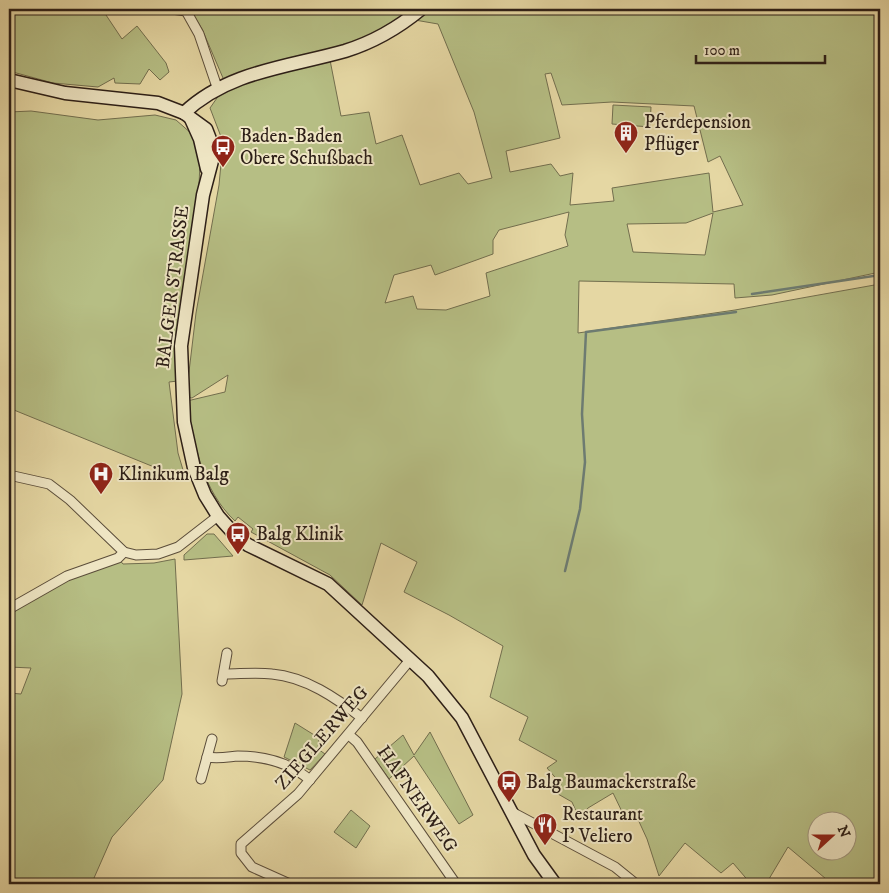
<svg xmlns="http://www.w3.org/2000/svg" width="889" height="893" viewBox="0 0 889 893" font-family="'IM FELL DW Pica',serif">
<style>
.green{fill:#b6be84;stroke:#726e4e;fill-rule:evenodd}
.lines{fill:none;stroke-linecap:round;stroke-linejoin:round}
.stream{stroke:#6d7b71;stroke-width:2.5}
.street-casing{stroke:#5b4d3a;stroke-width:11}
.secondary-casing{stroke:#2d1f17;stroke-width:15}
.street{stroke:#eee5c3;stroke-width:9}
.secondary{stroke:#eee5c3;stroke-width:12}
.labels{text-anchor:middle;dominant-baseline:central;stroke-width:4;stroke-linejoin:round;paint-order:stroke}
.poi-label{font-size:19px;fill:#2d1f17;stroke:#eee5c3;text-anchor:start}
.street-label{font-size:19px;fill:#2d1f17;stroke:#eee5c3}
</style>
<rect width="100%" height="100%" fill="#e5d7a3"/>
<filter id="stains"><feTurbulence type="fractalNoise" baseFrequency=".004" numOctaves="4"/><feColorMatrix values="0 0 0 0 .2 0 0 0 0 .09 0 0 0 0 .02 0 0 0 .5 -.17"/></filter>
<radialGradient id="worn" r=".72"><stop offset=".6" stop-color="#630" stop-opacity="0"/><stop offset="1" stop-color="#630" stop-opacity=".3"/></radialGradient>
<g class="green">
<path d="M9 9H102L122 39 137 26 166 63 169 72 160 80 149 69 140 84 115 83 114 78 98 87 53 83 9 71Z"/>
<path d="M190 9H880V272L772 295 735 298 734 284 579 281 578 333 735 310 880 284V884H832L788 847 766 884H751L733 863 721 873 685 843 659 876 647 839 636 815 626 820 613 793 588 808 579 818 572 802 558 794 561 784 547 768 557 761 519 740 528 717 490 697 503 646 449 615 404 592 417 562 381 543 362 605 330 575 251 532 253 529 238 517 235 521C202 490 194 444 187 401L225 392 228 375 192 398 186 397 196 313 219 185 223 142 210 108 226 85 202 29ZM409 19 438 24 474 112 492 178 468 184 459 173 420 185 402 135 376 144 369 112 341 116 329 55ZM551 73 562 105 612 102 694 106 708 162 720 156 743 205 713 212 709 173 612 188 614 201 570 205 573 173 560 176 551 164 510 172 506 151 560 138 545 74ZM569 212 565 235 568 246 486 273 490 296 446 310 417 309 413 296 385 303 394 275 431 265 435 275 493 254V240L499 230ZM713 213 705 255 633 252 627 224 686 223ZM816 820H846V850H816Z"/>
<path d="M613 105 651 107 650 127 612 124Z"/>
<path d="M31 111 98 120 155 115 176 120 192 134 200 162 198 209 178 381 169 382 178 453 186 480 9 408V112Z"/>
<path d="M207 534H214L233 556 184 560V555Z"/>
<path d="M118 558 123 564 154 563 175 559 182 694 163 780 112 837 94 878 104 884H9V693L21 694 31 668 9 667V609L41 591Z"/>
<path d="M295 723 319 738 318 749 325 754 310 770 284 757Z"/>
<path d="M430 732 473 815 459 824 414 756 389 779 375 759 403 735 414 755Z"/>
<path d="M351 810 370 826 356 848 334 832Z"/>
</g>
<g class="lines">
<g class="stream">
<path d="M752 294 880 275"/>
<path d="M565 571 580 509 585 462 582 414 586 332 736 312"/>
</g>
<defs>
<g id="street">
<path d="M172 9 186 11"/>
<path d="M185 9 199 34 218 90"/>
<path d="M9 475 49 484 70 500 124 552 136 555 158 554 178 547 218 516"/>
<path d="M9 609 67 576 118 558 124 552"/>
<path d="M225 674C240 674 256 672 272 674 306 677 336 698 362 718"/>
<path d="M222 681 227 653"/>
<path d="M349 735 357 742 456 884"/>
<path d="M207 757C218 759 227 757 238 756 264 756 290 763 310 780"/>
<path d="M201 779 212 739"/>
<path d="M512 812 615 867 636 884"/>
<path d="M290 884 252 867 241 853V844L298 794 410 660"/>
</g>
<g id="secondary">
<path d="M9 80 65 93 158 103 184 113 206 129 213 147V157L203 195 181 346 184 422 194 468 205 495 218 516 236 536 248 545 328 584 428 676 462 718 534 855 555 884"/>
<path d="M184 113C228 71 289 67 345 51 374 42 398 28 421 9"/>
<path d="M191 119 200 139 207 169"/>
</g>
</defs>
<use href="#street" class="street-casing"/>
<use href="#secondary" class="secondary-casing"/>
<use href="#street" class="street"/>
<use href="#secondary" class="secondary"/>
</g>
<defs>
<symbol id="building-pin" viewBox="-11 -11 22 30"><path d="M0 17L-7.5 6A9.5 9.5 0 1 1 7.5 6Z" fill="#8f2418" stroke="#eee5c3"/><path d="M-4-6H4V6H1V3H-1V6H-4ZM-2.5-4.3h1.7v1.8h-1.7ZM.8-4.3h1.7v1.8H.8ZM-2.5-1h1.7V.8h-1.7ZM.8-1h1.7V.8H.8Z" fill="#fff"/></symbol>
<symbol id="bus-pin" viewBox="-11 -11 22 30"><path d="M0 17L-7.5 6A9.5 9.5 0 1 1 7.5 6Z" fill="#8f2418" stroke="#eee5c3"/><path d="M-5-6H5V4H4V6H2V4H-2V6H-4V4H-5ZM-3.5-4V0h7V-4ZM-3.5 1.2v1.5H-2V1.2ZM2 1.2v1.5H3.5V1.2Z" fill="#fff"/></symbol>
<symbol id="hospital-pin" viewBox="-11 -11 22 30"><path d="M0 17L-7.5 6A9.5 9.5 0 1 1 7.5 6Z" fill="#8f2418" stroke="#eee5c3"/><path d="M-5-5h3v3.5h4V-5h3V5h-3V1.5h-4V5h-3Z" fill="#fff"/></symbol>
<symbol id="restaurant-pin" viewBox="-11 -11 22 30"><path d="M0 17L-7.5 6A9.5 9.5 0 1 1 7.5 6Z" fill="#8f2418" stroke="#eee5c3"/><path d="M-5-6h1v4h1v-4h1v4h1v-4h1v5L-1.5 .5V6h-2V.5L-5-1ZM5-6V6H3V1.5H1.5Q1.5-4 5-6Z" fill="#fff"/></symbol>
</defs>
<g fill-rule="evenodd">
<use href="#building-pin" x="612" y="119" width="28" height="38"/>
<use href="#bus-pin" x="209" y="133" width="28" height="38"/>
<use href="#hospital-pin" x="87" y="460" width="28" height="38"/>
<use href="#bus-pin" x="224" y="520" width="28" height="38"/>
<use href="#bus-pin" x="495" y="768" width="28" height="38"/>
<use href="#restaurant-pin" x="531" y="811" width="28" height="38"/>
</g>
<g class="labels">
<g class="poi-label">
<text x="644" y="122">Pferdepension<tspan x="644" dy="22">Pflüger</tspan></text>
<text x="240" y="136">Baden-Baden<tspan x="240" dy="22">Obere Schußbach</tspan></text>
<text x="118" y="474">Klinikum Balg</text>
<text x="256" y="534">Balg Klinik</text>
<text x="526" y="782">Balg Baumackerstraße</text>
<text x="562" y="814">Restaurant<tspan x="562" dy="22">I' Veliero</tspan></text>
</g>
<g class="street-label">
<text transform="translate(173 287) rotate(-83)">BALGER STRASSE</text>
<text transform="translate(322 738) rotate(-49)">ZIEGLERWEG</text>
<text transform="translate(417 799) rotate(55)">HAFNERWEG</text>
</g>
</g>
<rect width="889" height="893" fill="none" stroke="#e5d7a3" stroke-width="30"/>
<rect x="10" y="10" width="869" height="873" fill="none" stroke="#2d1f17" stroke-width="2.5"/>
<rect x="15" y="15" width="859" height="863" fill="none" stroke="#2d1f17"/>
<g transform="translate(832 836) rotate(69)"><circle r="24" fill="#eee5c3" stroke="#a1967e"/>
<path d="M0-4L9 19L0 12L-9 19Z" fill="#8f2418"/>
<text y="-8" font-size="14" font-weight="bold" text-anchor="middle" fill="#2d1f17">N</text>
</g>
<path d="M696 55v8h129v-8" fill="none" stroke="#2d1f17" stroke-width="2.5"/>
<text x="704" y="55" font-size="15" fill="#2d1f17" stroke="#eee5c3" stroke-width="4" paint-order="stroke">100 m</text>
<rect width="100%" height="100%" filter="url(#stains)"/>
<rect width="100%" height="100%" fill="url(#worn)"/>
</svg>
